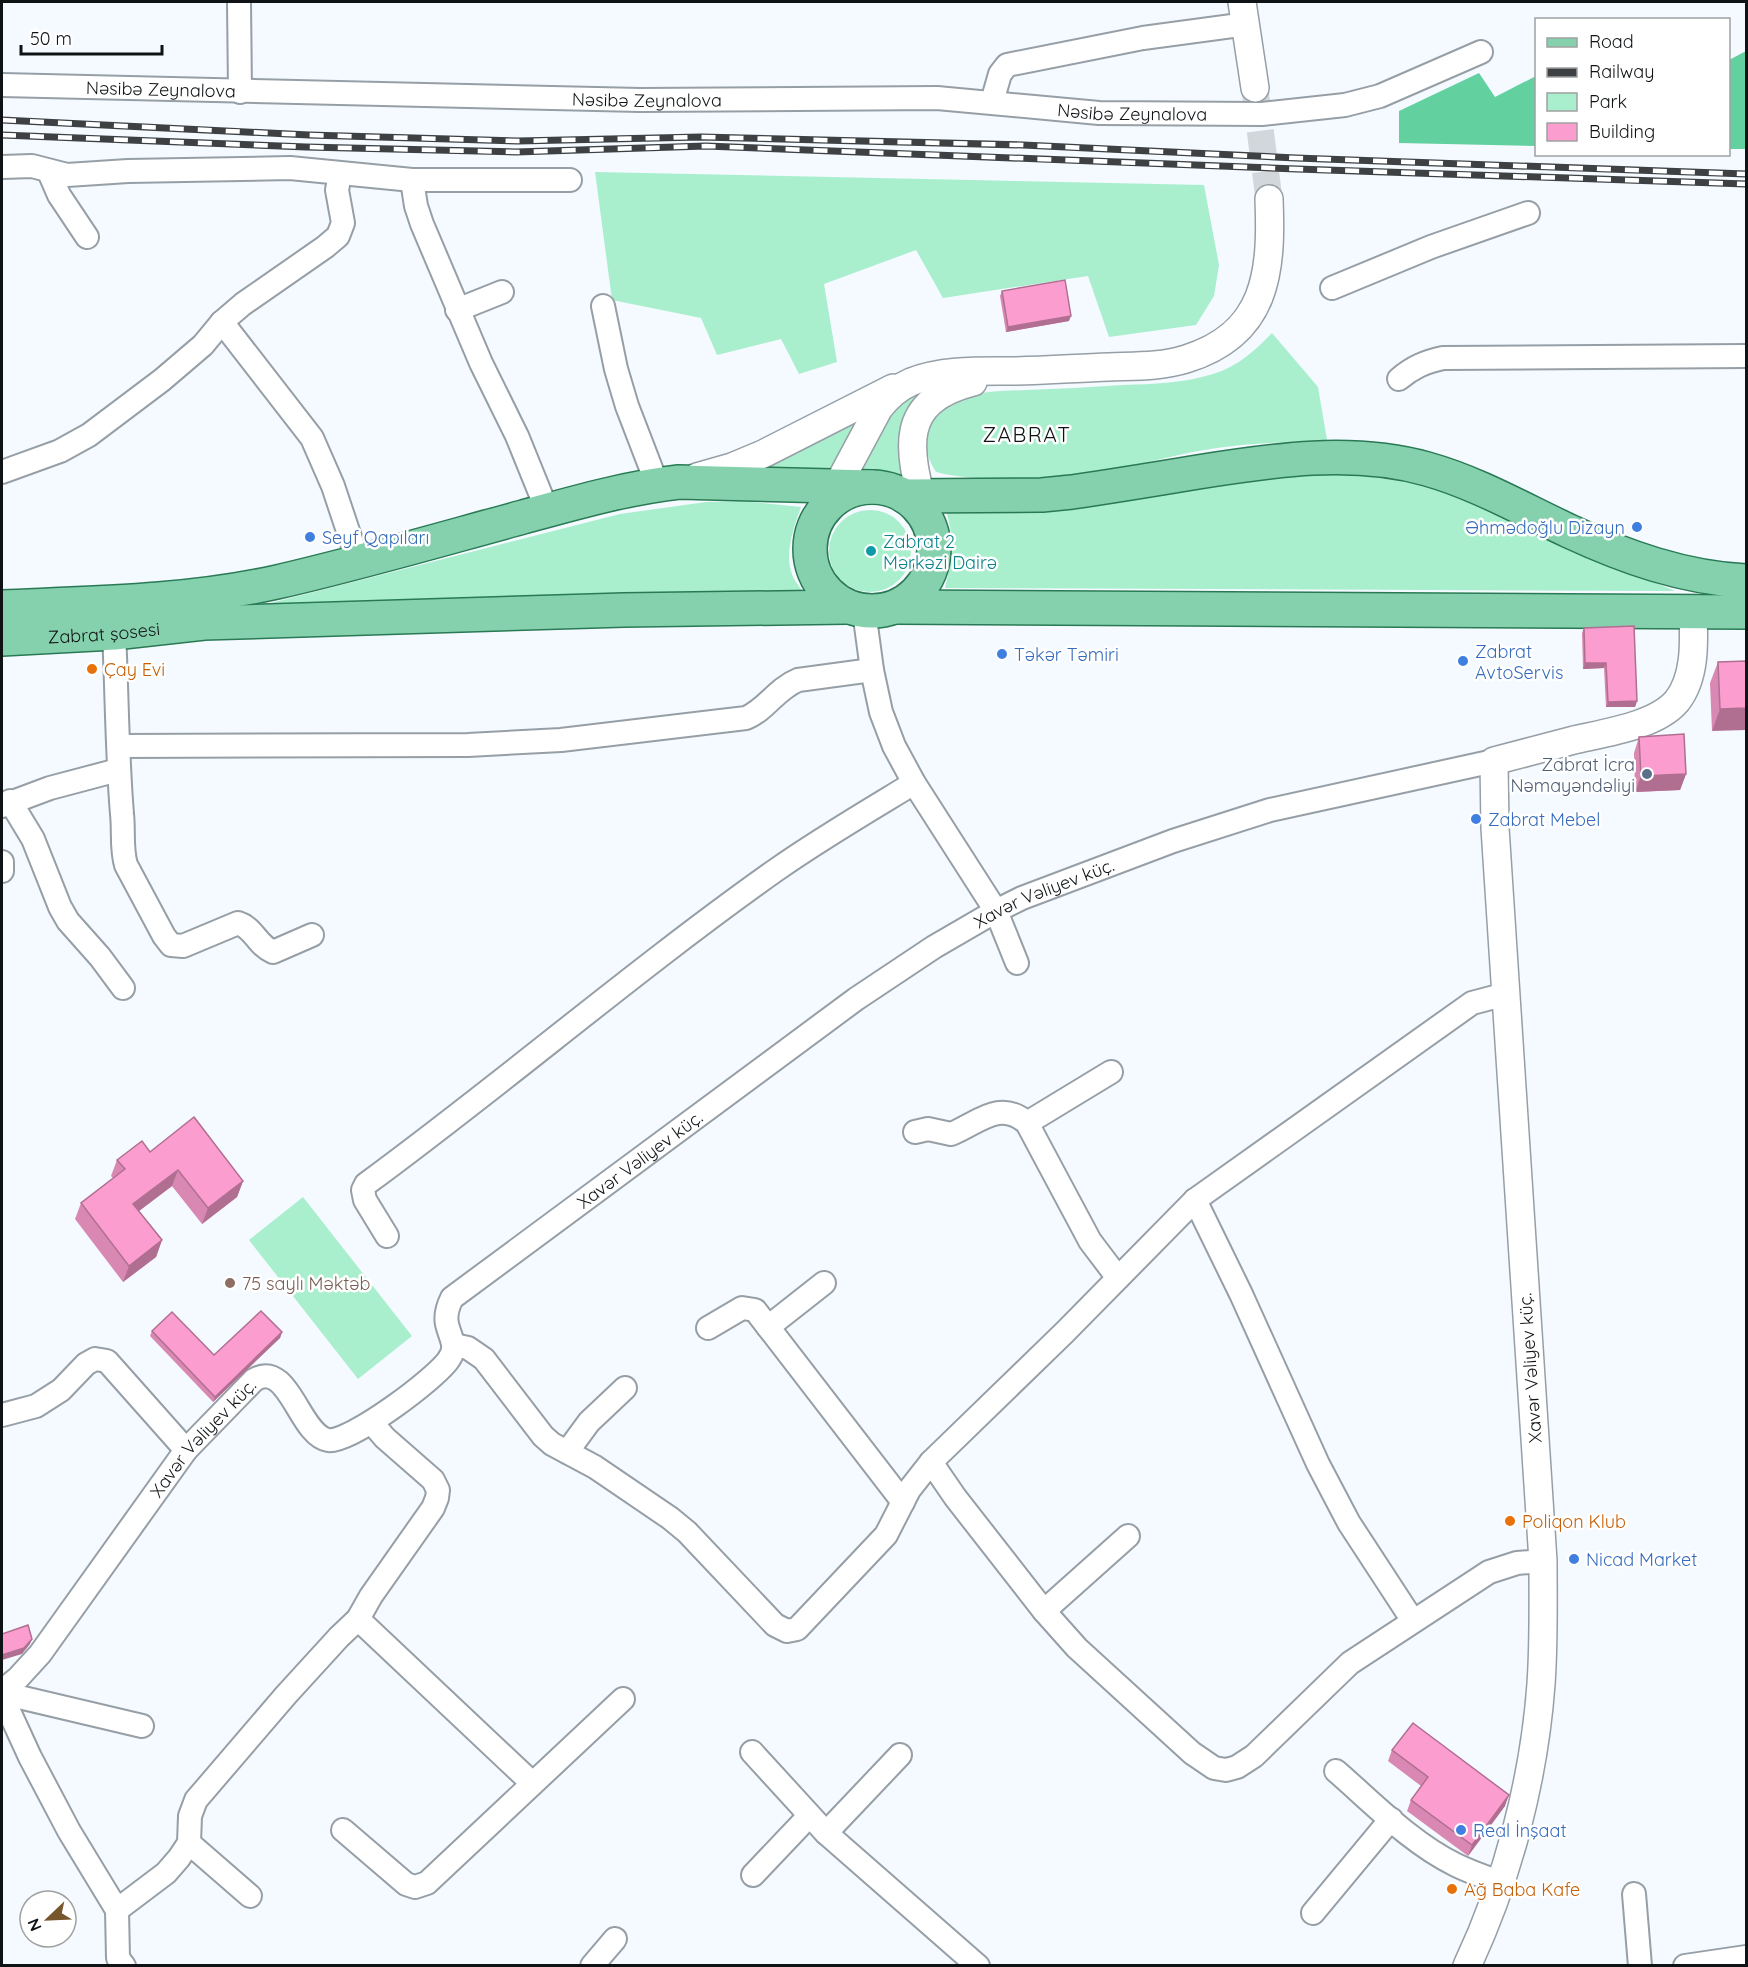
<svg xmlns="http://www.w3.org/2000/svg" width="1748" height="1967" viewBox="0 0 1748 1967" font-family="Quicksand,sans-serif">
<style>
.green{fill:#aaefcd}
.forest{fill:#62d09f}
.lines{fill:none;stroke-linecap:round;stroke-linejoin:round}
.tertiary-tunnel{stroke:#d2d7dc;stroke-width:27;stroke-dasharray:27 14;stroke-linecap:butt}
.minor-casing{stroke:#969fa6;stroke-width:26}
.tertiary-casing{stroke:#969fa6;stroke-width:30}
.primary-casing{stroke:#297a54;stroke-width:36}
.minor{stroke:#fff;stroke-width:22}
.tertiary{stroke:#fff;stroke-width:27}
.primary{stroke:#86d1ad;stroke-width:33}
.rail-casing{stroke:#3d4143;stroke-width:7}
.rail{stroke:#fff;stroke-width:4.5;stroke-dasharray:14;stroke-linecap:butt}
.wall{fill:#d888b2}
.shaded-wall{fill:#b06f91}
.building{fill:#fb9ecf;stroke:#b06f91;stroke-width:1.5}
.shop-dot{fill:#3f7fe0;stroke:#fff;stroke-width:2}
.culture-dot{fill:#0f9aa8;stroke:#fff;stroke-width:2}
.food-dot{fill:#e8710a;stroke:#fff;stroke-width:2}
.service-dot{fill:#5c6f8a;stroke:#fff;stroke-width:2}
.education-dot{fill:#8d6e63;stroke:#fff;stroke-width:2}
.labels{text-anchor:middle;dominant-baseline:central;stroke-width:5;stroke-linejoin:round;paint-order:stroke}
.street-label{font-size:18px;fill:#101315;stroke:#fff}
.shop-label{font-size:18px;fill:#366cbe;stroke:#fff;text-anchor:start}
.culture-label{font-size:18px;fill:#0d838f;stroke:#fff;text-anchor:start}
.food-label{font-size:18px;fill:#c56008;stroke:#fff;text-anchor:start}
.service-label{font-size:18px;fill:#4e5e75;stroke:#fff;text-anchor:end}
.education-label{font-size:18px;fill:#785e54;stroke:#fff;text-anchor:start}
.quarter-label{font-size:21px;letter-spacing:1.5px;fill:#101315;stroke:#fff}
</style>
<rect width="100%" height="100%" fill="#f4faff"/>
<g class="green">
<path d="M595 172 1204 185 1219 265 1214 296 1196 325 1109 337 1088 276 943 298 916 250 824 284 837 362 799 374 781 339 717 355 701 318 612 300Z"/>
<path d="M1272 333 1318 387 1327 440C1290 442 1253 443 1217 448 1178 453 1140 466 1100 471 1053 478 982 484 936 472 915 439 926 411 963 397 979 391 1008 391 1026 390 1058 389 1090 387 1123 385 1153 384 1184 383 1213 374 1237 367 1256 350 1272 333Z"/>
<path d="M942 381C932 388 919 396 912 405 895 425 902 451 904 475L861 472 873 438 896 401Z"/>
<path d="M856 417 860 422 837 468 762 469Z"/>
<path d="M1342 473 1415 483 1472 502 1606 562 1675 591 945 588C952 560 955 538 946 511L1280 476Z"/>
<path d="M742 501 801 507C794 527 784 553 792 574 794 581 801 588 805 595L263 605 620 514 706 502Z"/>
<circle cx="870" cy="551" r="41"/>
<path d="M303 1197 412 1336 358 1379 249 1240Z"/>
</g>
<g class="forest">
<path d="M1746 51V149H1729V60Z"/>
<path d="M1479 73 1495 97 1536 76V146L1399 143V111Z"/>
</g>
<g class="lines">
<path class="tertiary-tunnel" d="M1255 90 1269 199"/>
<defs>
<g id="minor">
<path d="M239 2 240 92"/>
<path id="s1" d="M2 85 640 100 937 98 1099 113 1262 114 1345 105 1380 96 1481 52"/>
<path d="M992 102 1000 74 1007 65 1143 38 1247 24"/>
<path d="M2 167 32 166 67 175 128 171 290 168 412 180H570"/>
<path d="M49 172 59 195 87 237"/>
<path d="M412 180 416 206 422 224 481 363 517 436 547 510"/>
<path d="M1332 288 1431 247 1528 213"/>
<path d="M603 306 616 369 627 406 657 484"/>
<path d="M457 310 502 292"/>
<path d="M222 322 312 438 333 486 358 561"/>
<path d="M1399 379C1413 367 1425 362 1443 358L1746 356"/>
<path d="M2 472 60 451 89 435 162 380 203 345 222 322 243 304 325 247 338 236 343 223 337 190 340 174"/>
<path d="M864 611 872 670 881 712 894 746 914 783 996 911 1017 963"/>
<path d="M114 633C117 694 117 754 122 814 124 832 121 848 126 865L164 936 171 945 183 946 238 923C254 928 257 945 273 952L312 935"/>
<path d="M119 746 468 745 561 740 746 718C767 709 776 689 798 680L872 670"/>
<path d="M10 801 33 839 60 907 68 921 100 957 123 988"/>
<path d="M2 806 50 788 118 770"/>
<path d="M2 862V871"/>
<path d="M1027 1123 1111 1072"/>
<path d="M915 1132 928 1129 951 1134C978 1123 1000 1099 1027 1123L1090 1241 1118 1278"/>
<path d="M1195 1200 1241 1294 1318 1464 1349 1523 1413 1621"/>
<path d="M387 1236 365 1200 363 1190 366 1184C505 1082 636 969 776 870 820 839 868 811 914 783"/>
<path d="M768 1327 824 1283"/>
<path d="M708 1328 742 1308 755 1310 903 1502"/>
<path d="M454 1345 468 1348 484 1359 543 1436 552 1444 595 1467 670 1518 687 1532 775 1625 787 1631 797 1629 886 1535 909 1490 931 1462 1065 1332 1195 1200 1472 1003 1506 994"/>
<path d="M2 1415 36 1406 61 1390 86 1364 95 1359 107 1361 186 1450"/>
<path d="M567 1452 589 1422 625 1388"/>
<path d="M931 1462 955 1497 1044 1611 1077 1648 1192 1753 1214 1768 1226 1770 1237 1767 1254 1756 1350 1663 1489 1572 1517 1563 1543 1561"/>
<path d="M1044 1611 1128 1536"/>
<path d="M358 1619 532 1783"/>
<path id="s2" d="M2 1691 18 1678 40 1654 186 1450 254 1380C289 1359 299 1435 328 1440 349 1444 438 1377 449 1359 458 1346 450 1338 447 1324 445 1315 448 1306 452 1298L856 999 934 947 996 911 1022 898 1173 841 1270 810 1494 761"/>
<path d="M2 1693 142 1726"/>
<path d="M2 1696 30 1757 69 1831 117 1910 118 1958 124 1966"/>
<path d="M752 1752 826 1833 978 1966"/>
<path d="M1336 1771C1374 1804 1411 1843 1456 1865 1470 1872 1485 1877 1499 1882"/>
<path d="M343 1830 406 1884 415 1887 427 1883 623 1699"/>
<path d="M826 1833 900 1755"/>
<path d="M189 1843 250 1896"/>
<path d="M753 1875 809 1816"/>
<path d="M1634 1894 1640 1966"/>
<path d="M117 1910 166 1873 179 1858 189 1843 190 1816 196 1800 286 1695 339 1637 358 1619 371 1596 433 1508 437 1498 438 1490 433 1480 385 1438 372 1423"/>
<path d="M1313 1913 1391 1819"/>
<path d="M592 1966 615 1939"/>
<path d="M1685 1966 1746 1957"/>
</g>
<g id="tertiary">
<path d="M1242 2 1255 88"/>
<path d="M697 477 732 467 763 454 893 388"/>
<path d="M826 507 879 408C887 398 899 387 911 382 942 370 977 371 1009 371 1043 371 1076 368 1109 367 1134 366 1161 367 1186 359 1267 334 1272 272 1269 199"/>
<path d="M927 521C911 457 891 403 973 382"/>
<path d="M1467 1966C1508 1879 1534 1780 1541 1684 1544 1643 1543 1602 1543 1561L1495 828 1494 761C1521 754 1547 747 1574 740 1604 733 1656 726 1677 701 1696 677 1694 641 1693 612"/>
</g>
<g id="primary">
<circle cx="872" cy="549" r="62"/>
<path d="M904 496 1042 495 1072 492C1114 486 1156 479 1198 472 1274 460 1352 448 1427 469 1477 483 1522 509 1569 531 1625 557 1684 578 1746 581"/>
<path d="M2 607C93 603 187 602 277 582 360 563 442 539 523 517 574 503 626 488 679 482L872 487"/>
<path d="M897 607 1746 612"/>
<path id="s3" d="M2 639 114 633 204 623 624 610 847 607"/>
</g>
</defs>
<use href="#minor" class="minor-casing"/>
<use href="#tertiary" class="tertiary-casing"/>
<use href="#primary" class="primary-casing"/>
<use href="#minor" class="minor"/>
<use href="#tertiary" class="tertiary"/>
<use href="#primary" class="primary"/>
<defs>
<g id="rail">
<path d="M2 120 309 135 518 141 701 137 1023 145 1296 158 1746 174"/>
<path d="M2 135 306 147 516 152 706 146 1297 169 1746 184"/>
</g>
</defs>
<use href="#rail" class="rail-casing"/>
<use href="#rail" class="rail"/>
</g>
<g class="wall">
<path d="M1002 291 1069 321 1006 332 1000 296Z"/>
<path d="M1584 628 1637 701 1635 707H1606L1604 668 1583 669 1582 633Z"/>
<path d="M1746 661 1712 731 1710 683 1718 662Z"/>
<path d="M1639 737 1686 774 1680 790 1635 792 1634 753Z"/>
<path d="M150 1152 243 1181 237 1197 202 1224 172 1186 139 1211 162 1240 156 1257 123 1282 75 1219 81 1203 113 1178 111 1176 117 1160Z"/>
<path d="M152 1331 214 1355 282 1332 280 1338 213 1402 150 1336Z"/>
<path d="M1392 1750 1505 1806 1468 1856 1407 1811 1411 1800 1421 1786 1388 1761Z"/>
</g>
<g class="shaded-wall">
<path d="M1071 316 1069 321 1006 332 1008 327Z"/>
<path d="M1585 663H1606L1604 668 1583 669Z"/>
<path d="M1637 701 1635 707H1606L1608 702Z"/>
<path d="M1746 708V730L1712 731 1720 709Z"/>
<path d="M1686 774 1680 790 1635 792 1641 776Z"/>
<path d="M178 1170 172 1186 127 1220 133 1204Z"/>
<path d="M243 1181 237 1197 202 1224 208 1208Z"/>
<path d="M162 1240 156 1257 123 1282 129 1266Z"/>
<path d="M282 1332 280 1338 213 1402 215 1397Z"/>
<path d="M32 1639 30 1644 22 1654 2 1660V1655Z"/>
<path d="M1509 1795 1505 1806 1468 1856 1472 1845Z"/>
</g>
<g class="building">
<path d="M1065 280 1071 316 1008 327 1002 291Z"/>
<path d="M1634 626 1637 701 1608 702 1606 663H1585L1584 628Z"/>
<path d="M1746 661V708L1720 709 1718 662Z"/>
<path d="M1684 734 1686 774 1641 776 1639 737Z"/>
<path d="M194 1117 243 1181 208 1208 178 1170 133 1204 162 1240 129 1266 81 1203 125 1169 117 1160 142 1141 150 1152Z"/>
<path d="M261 1311 282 1332 215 1397 152 1331 172 1312 214 1355Z"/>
<path d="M28 1625 32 1639 24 1648 2 1655V1634Z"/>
<path d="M1413 1723 1509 1795 1472 1845 1411 1800 1428 1777 1392 1750Z"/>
</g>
<g class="shop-dot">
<circle cx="1637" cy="527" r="6"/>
<circle cx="310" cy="537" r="6"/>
<circle cx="1002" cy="654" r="6"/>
<circle cx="1463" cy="661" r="6"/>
<circle cx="1476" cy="819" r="6"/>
<circle cx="1574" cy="1559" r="6"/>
<circle cx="1461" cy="1830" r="6"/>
</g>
<circle class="culture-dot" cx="871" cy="551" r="6"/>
<g class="food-dot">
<circle cx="92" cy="669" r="6"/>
<circle cx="1510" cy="1521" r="6"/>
<circle cx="1452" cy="1889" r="6"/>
</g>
<circle class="service-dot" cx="1647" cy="774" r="6"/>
<circle class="education-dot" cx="230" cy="1283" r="6"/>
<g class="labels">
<g class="street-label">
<text stroke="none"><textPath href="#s1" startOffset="159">Nəsibə Zeynalova</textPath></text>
<text stroke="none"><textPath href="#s1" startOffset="645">Nəsibə Zeynalova</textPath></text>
<text stroke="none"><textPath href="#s1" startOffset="1131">Nəsibə Zeynalova</textPath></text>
<text stroke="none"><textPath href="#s3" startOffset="102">Zabrat şosesi</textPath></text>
<text stroke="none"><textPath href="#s2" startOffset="1437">Xavər Vəliyev küç.</textPath></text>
<text stroke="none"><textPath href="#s2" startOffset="951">Xavər Vəliyev küç.</textPath></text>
<text transform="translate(1530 1368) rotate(-94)">Xavər Vəliyev küç.</text>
<text stroke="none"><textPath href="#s2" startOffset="324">Xavər Vəliyev küç.</textPath></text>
</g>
<g class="shop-label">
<text x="1625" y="527" text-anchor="end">Əhmədoğlu Dizayn</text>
<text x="322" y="537">Seyf Qapıları</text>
<text x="1475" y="651">Zabrat<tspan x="1475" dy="21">AvtoServis</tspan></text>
<text x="1014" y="654">Təkər Təmiri</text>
<text x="1488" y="819">Zabrat Mebel</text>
<text x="1586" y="1559">Nicad Market</text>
<text x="1473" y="1830">Real İnşaat</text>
</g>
<g class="culture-label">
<text x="883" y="541">Zabrat 2<tspan x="883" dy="21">Mərkəzi Dairə</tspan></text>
</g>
<g class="food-label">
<text x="104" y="669">Çay Evi</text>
<text x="1522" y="1521">Poliqon Klub</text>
<text x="1464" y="1889">Ağ Baba Kafe</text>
</g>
<g class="service-label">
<text x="1635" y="764">Zabrat İcra<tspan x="1635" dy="21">Nəmayəndəliyi</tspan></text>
</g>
<g class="education-label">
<text x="242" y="1283">75 saylı Məktəb</text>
</g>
<g class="quarter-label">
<text x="1027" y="434">ZABRAT</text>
</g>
</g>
<rect width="1748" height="1967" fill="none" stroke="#101315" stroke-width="6"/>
<rect x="1535" y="18" width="195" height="138" fill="#ffffff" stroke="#9fa1a1" stroke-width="1.5"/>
<rect x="1547" y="38" width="30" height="9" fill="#86d1ad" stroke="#9fa1a1" stroke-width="1.5"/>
<text x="1589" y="48" font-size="18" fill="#101315">Road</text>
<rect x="1547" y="68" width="30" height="9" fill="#3d4143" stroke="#9fa1a1" stroke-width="1.5"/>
<text x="1589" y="78" font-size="18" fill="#101315">Railway</text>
<rect x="1547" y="93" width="30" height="18" fill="#aaefcd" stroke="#9fa1a1" stroke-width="1.5"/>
<text x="1589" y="108" font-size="18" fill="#101315">Park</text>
<rect x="1547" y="123" width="30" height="18" fill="#fb9ecf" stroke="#9fa1a1" stroke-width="1.5"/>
<text x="1589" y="138" font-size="18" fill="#101315">Building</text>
<g transform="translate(48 1919) rotate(247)"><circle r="28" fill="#ffffff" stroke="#9fa1a1" stroke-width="1.5"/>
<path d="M0-4.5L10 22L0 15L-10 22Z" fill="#76562c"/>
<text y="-9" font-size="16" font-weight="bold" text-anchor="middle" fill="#101315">N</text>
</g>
<path d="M21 45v9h141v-9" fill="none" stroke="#101315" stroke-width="3"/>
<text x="30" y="45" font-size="18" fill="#101315" stroke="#ffffff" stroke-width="4.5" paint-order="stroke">50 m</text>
</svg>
